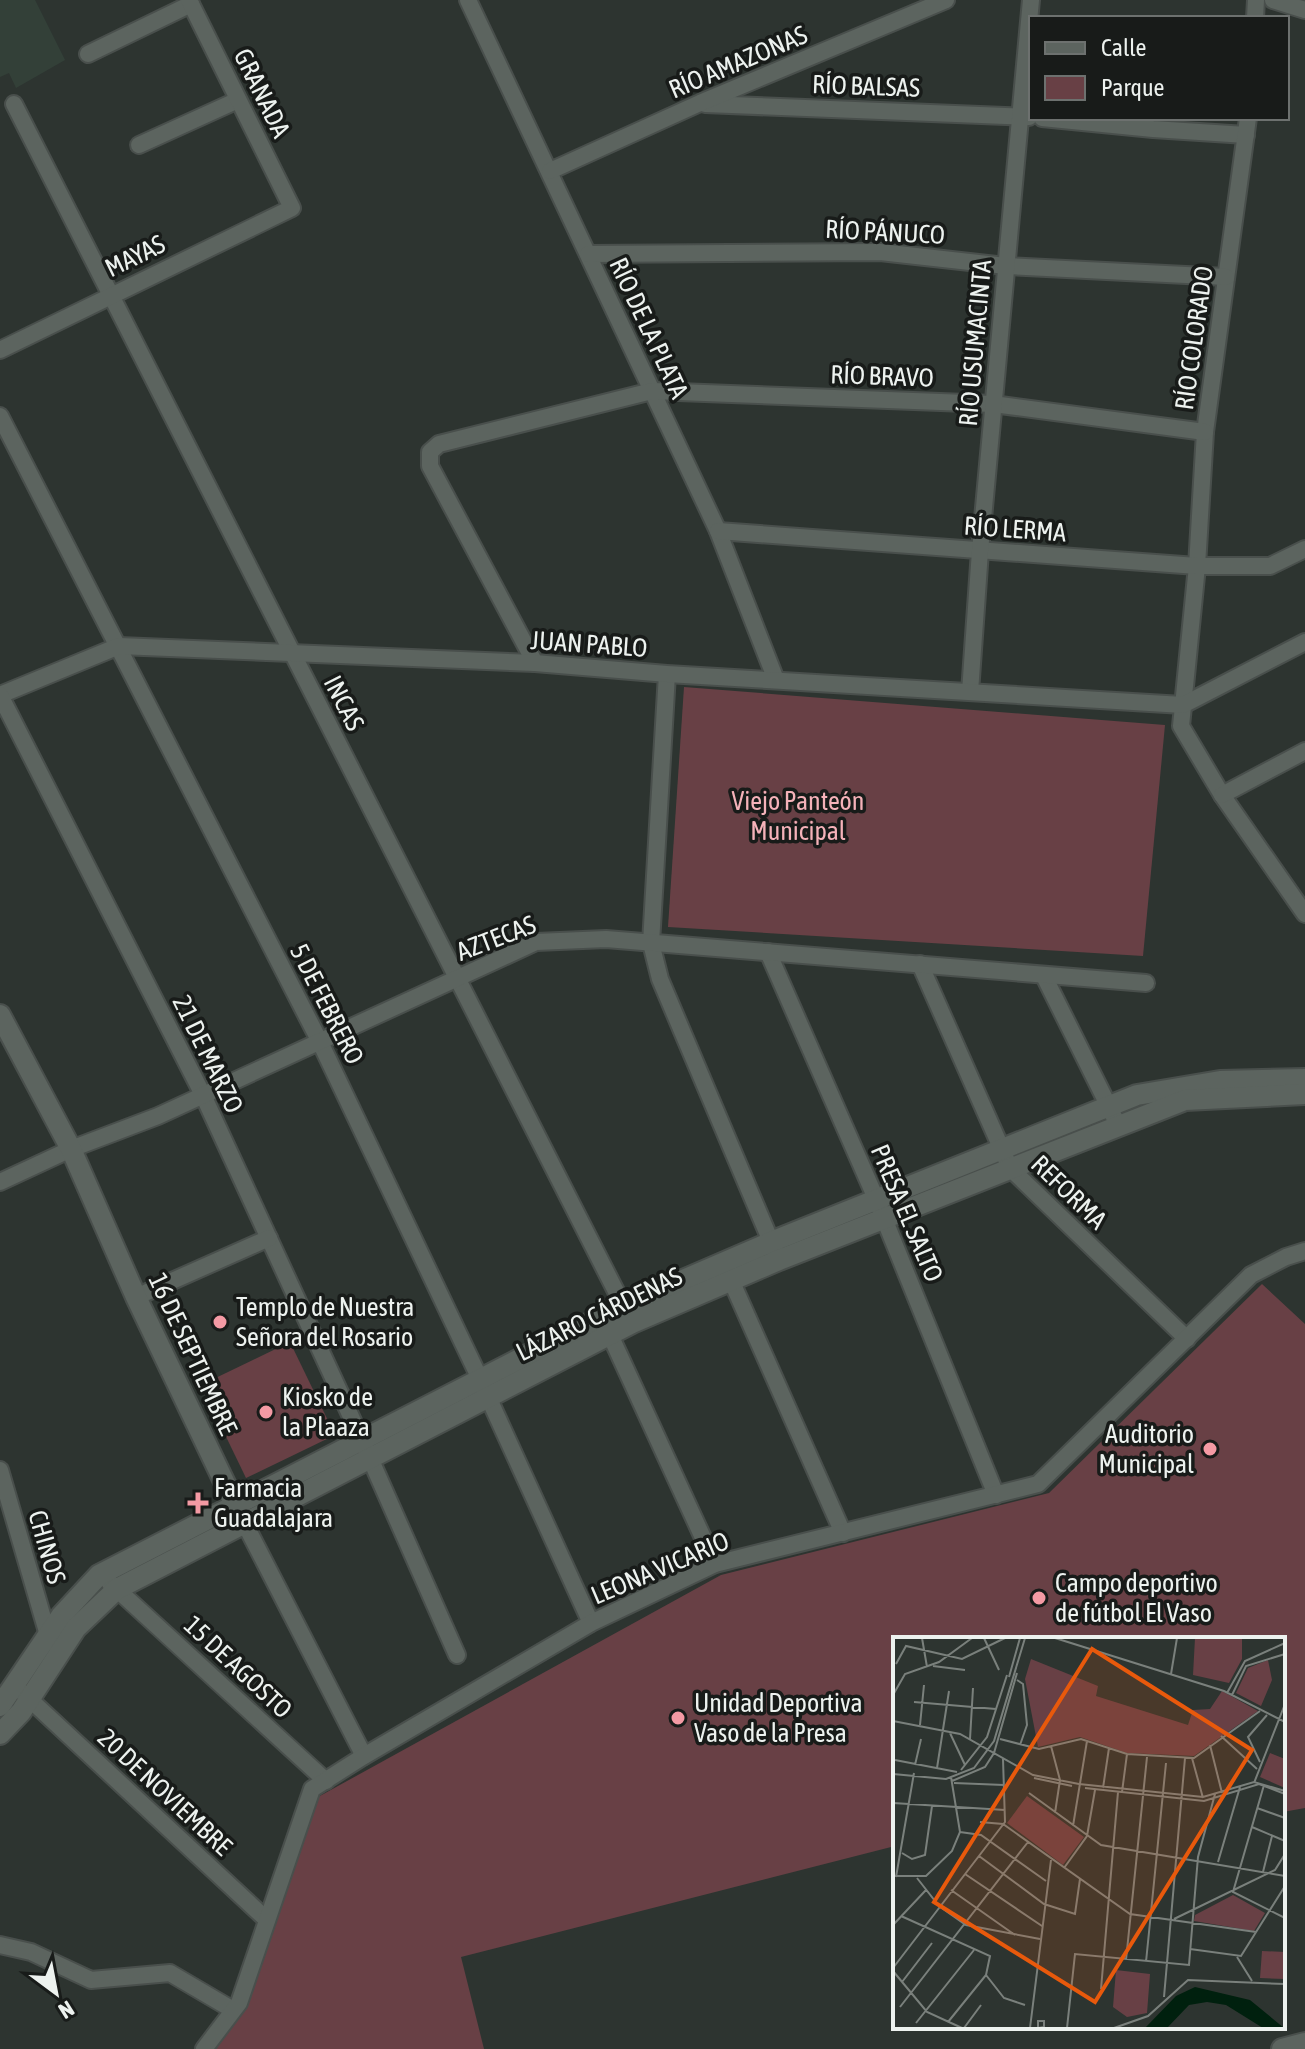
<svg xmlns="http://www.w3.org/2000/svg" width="1305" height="2049" viewBox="0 0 1305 2049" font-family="'Asap Condensed',sans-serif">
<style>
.built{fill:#334038}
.green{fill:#684045}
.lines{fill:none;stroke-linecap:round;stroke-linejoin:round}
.minor-casing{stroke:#494f4c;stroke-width:20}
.tertiary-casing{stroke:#494f4c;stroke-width:24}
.minor{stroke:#5c645f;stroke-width:16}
.tertiary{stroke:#5c645f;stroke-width:20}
.poi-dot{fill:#f49aa4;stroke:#181b19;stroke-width:3}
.labels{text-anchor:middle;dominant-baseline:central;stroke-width:7;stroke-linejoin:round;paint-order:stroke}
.street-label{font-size:26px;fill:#edf2ef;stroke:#181b19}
.park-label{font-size:26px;fill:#f5b2b9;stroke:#181b19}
.poi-label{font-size:26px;fill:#edf2ef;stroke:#181b19;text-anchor:start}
.inset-road{fill:none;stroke:#7a807c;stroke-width:2}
.view{fill:#e8590c;fill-opacity:0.15;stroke:#e8590c;stroke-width:4}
.inset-edge{fill:none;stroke:#edf2ef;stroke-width:4}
</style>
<rect width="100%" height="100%" fill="#2d3430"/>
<path class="built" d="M0 0H35L65 60 16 88 9 73 0 77Z"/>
<g class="green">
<path d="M684 687 1165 725 1143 956 668 927Z"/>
<path d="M1262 1284 1305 1324V1808L1283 1812V1639H895V1846L461 1957 484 2049H211L273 1920 318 1797 721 1575 1049 1493Z"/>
<path d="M290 1342 335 1435 246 1478 201 1385Z"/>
</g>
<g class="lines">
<defs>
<g id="minor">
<path d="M468 0 718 531 776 680"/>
<path d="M1273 0 1305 10"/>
<path d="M1255 18 1256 0"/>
<path d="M88 54 191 4"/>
<path d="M14 104 628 1315"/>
<path d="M705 104 1029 117"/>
<path d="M1042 118 1153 129 1246 135"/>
<path d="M1248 118 1205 432 1197 566 1181 726 1222 795 1305 914"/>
<path d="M139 145 238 100"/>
<path d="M550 171 700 103 946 0"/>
<path d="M588 254 880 252 1006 266 1226 277"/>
<path d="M0 350 292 208 189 0"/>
<path d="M0 416 320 1042 480 1379 591 1623"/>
<path d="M718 531 1197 566H1270L1305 549"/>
<path d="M535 663 430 466V452L439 444 652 391 993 404 1205 432"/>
<path d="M667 674 651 943 660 979 775 1251"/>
<path d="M970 692 980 551 1031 0"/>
<path d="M0 695 119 646 535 663 667 674 1183 705 1305 642"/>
<path d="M0 695 203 1095 370 1458 457 1655"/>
<path d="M1222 795 1305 751"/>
<path d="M768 952 877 1201 996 1495"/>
<path d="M920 964 1010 1168 1187 1339"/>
<path d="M1044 976 1118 1125"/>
<path d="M0 1182 71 1149 158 1116 536 942 606 939 1146 983"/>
<path d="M731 1280 843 1533"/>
<path d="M136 1297 269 1238"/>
<path d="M606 1326 715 1564"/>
<path d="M0 1470 50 1642"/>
<path d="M244 1522 364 1756"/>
<path d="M109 1582 326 1781"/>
<path d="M23 1693 267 1920"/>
<path d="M0 1945 31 1952 91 1980 170 1973 233 2010"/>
<path d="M204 2049 239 2003 312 1789 364 1756 591 1623 715 1564 1038 1484 1251 1275 1286 1257 1305 1251"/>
</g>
<g id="tertiary">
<path d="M0 1015 71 1149 136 1297 240 1515"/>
<path d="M0 1706 61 1616 99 1575 623 1306 771 1242 1137 1095 1220 1081 1305 1079"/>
<path d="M0 1734 21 1712 76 1628 117 1589 632 1323 779 1260 1185 1100 1305 1094"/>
<path d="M1282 2049 1305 2043"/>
</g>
</defs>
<use href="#minor" class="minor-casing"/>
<use href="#tertiary" class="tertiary-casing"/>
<use href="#minor" class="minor"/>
<use href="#tertiary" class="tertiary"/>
</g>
<g class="poi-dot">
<circle cx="220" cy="1322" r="8"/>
<circle cx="266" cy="1412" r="8"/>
<circle cx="1210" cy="1449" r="8"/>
<path d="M194 1491h8v8h8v8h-8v8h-8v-8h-8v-8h8z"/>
<circle cx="1039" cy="1598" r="8"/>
<circle cx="678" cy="1718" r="8"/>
</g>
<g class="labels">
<g class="street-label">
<text transform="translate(738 62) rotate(-23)">RÍO AMAZONAS</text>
<text transform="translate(866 86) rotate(2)">RÍO BALSAS</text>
<text transform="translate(262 93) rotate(64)">GRANADA</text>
<text transform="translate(885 232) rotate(3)">RÍO PÁNUCO</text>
<text transform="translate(135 256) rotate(-26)">MAYAS</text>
<text transform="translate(649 328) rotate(65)">RÍO DE LA PLATA</text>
<text transform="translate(1194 338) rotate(-82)">RÍO COLORADO</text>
<text transform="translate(975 343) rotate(-85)">RÍO USUMACINTA</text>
<text transform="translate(882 376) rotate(2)">RÍO BRAVO</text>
<text transform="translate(1015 529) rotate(4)">RÍO LERMA</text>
<text transform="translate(589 644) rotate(4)">JUAN PABLO</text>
<text transform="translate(344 703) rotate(63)">INCAS</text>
<text transform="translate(496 938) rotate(-21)">AZTECAS</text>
<text transform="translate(327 1004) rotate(63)">5 DE FEBRERO</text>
<text transform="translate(208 1054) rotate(64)">21 DE MARZO</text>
<text transform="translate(1069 1192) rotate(44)">REFORMA</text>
<text transform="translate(907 1213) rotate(67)">PRESA EL SALTO</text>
<text transform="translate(599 1314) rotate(-26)">LÁZARO CÁRDENAS</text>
<text transform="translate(193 1354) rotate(65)">16 DE SEPTIEMBRE</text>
<text transform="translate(47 1547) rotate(74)">CHINOS</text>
<text transform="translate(660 1568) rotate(-23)">LEONA VICARIO</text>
<text transform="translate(238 1667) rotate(43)">15 DE AGOSTO</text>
<text transform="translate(165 1792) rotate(43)">20 DE NOVIEMBRE</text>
</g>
<g class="park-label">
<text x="798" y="801">Viejo Panteón<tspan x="798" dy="30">Municipal</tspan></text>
</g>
<g class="poi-label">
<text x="236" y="1307">Templo de Nuestra<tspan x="236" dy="30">Señora del Rosario</tspan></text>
<text x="282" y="1397">Kiosko de<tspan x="282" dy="30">la Plaaza</tspan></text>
<text x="1194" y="1434" text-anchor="end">Auditorio<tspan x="1194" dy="30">Municipal</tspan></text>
<text x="214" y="1488">Farmacia<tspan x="214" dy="30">Guadalajara</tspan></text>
<text x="1055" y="1583">Campo deportivo<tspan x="1055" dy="30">de fútbol El Vaso</tspan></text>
<text x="694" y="1703">Unidad Deportiva<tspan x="694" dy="30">Vaso de la Presa</tspan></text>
</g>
</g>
<g transform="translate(893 1637)">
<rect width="392" height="392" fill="#2d3430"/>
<path d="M302 1H349V22L336 46 300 38ZM138 22 205 49 203 59 295 88 300 73 317 72 329 54 365 74 301 119 234 116 187 100 145 110 132 42ZM375 23 379 43 368 69 343 56 355 31ZM377 116 392 122V151L367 140ZM134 159 191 200 170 228 114 186ZM340 258 372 276 361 294 301 284 302 278ZM369 314 392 315V342L367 341ZM223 333 257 337 254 376 234 380 220 370Z" fill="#684045"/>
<path d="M302 350 357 363 391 391H370L333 368 314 365 296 368 274 391H252L283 359Z" fill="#00200e"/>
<path class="inset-road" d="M29 1 34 30M91 1 106 33M162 1 331 54 392 85M3 27 13 9 69 22 112 1M40 29 72 33M278 37 284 1M116 40 127 1M124 43 130 47 134 88 127 108M334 56 352 24 392 6M0 58 12 37 46 25 79 1M339 58 353 29 392 17M21 65 103 72M0 84 67 97 140 138 186 147 310 160 361 145 392 154M27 88 31 48M57 96 72 128M328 99 364 132M77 102 80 51M107 102 146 112 188 102 234 117 301 121 367 74M317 108 329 156M158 109 167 143 162 176M299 121 310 161M2 123 64 135M367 125 355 100 374 78M22 128 28 102M44 131 56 54M68 133 94 100 114 38M0 137 53 142 81 131 101 104 132 1M141 141 179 149M59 144 92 130 101 116 124 36M61 146 111 148M361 146 392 67M371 148 340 255 392 281M192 151 311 164 366 147 392 157M210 151 216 111M229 155 234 117M136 156 208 208 392 239M0 166 112 173M364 171 392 181M87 185 110 187 237 277 363 295M180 189 194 104M359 190 392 204M67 195 88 198 153 244M9 216 19 222 32 218 39 169M86 219 151 267 182 277 187 242M325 225 347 150M171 231 194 199 202 153M370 235 379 199M72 237 149 289M0 239H33L59 214 67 195 58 140M3 240 21 136M24 241 46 269 73 288 147 302M58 253 122 298M8 279 97 319 93 338 55 385M281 282 382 233 392 217M0 288 33 253M297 312 348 319 392 249M344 320 359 344M233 323 254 120M253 325 273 126M0 331 112 185 110 122M0 334 34 375 69 391M93 338 111 361 132 368M9 345 39 306M208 352 225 155M271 360 292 121M7 370 135 205M145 384H151V390L145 391ZM23 386 81 313M71 391 88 368M137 391 158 223M174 391 182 317 296 328 305 220 322 157M221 391 255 379 295 343 392 347"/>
<path class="view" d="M199 12 359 113 202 365 41 265Z"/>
<rect width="392" height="392" class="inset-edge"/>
</g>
<rect x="1029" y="16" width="260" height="104" fill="#181b19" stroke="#6d716f" stroke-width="2"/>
<rect x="1045" y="42" width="40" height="12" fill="#5c645f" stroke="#6d716f" stroke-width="2"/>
<text x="1101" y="56" font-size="24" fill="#edf2ef">Calle</text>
<rect x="1045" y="76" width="40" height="24" fill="#684045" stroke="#6d716f" stroke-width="2"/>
<text x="1101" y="96" font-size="24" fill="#edf2ef">Parque</text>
<g transform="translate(56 1993) rotate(148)" stroke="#181b19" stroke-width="6" paint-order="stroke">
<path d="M0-6L14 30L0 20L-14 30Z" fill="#edf2ef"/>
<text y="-12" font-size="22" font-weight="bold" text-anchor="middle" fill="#edf2ef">N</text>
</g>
</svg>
